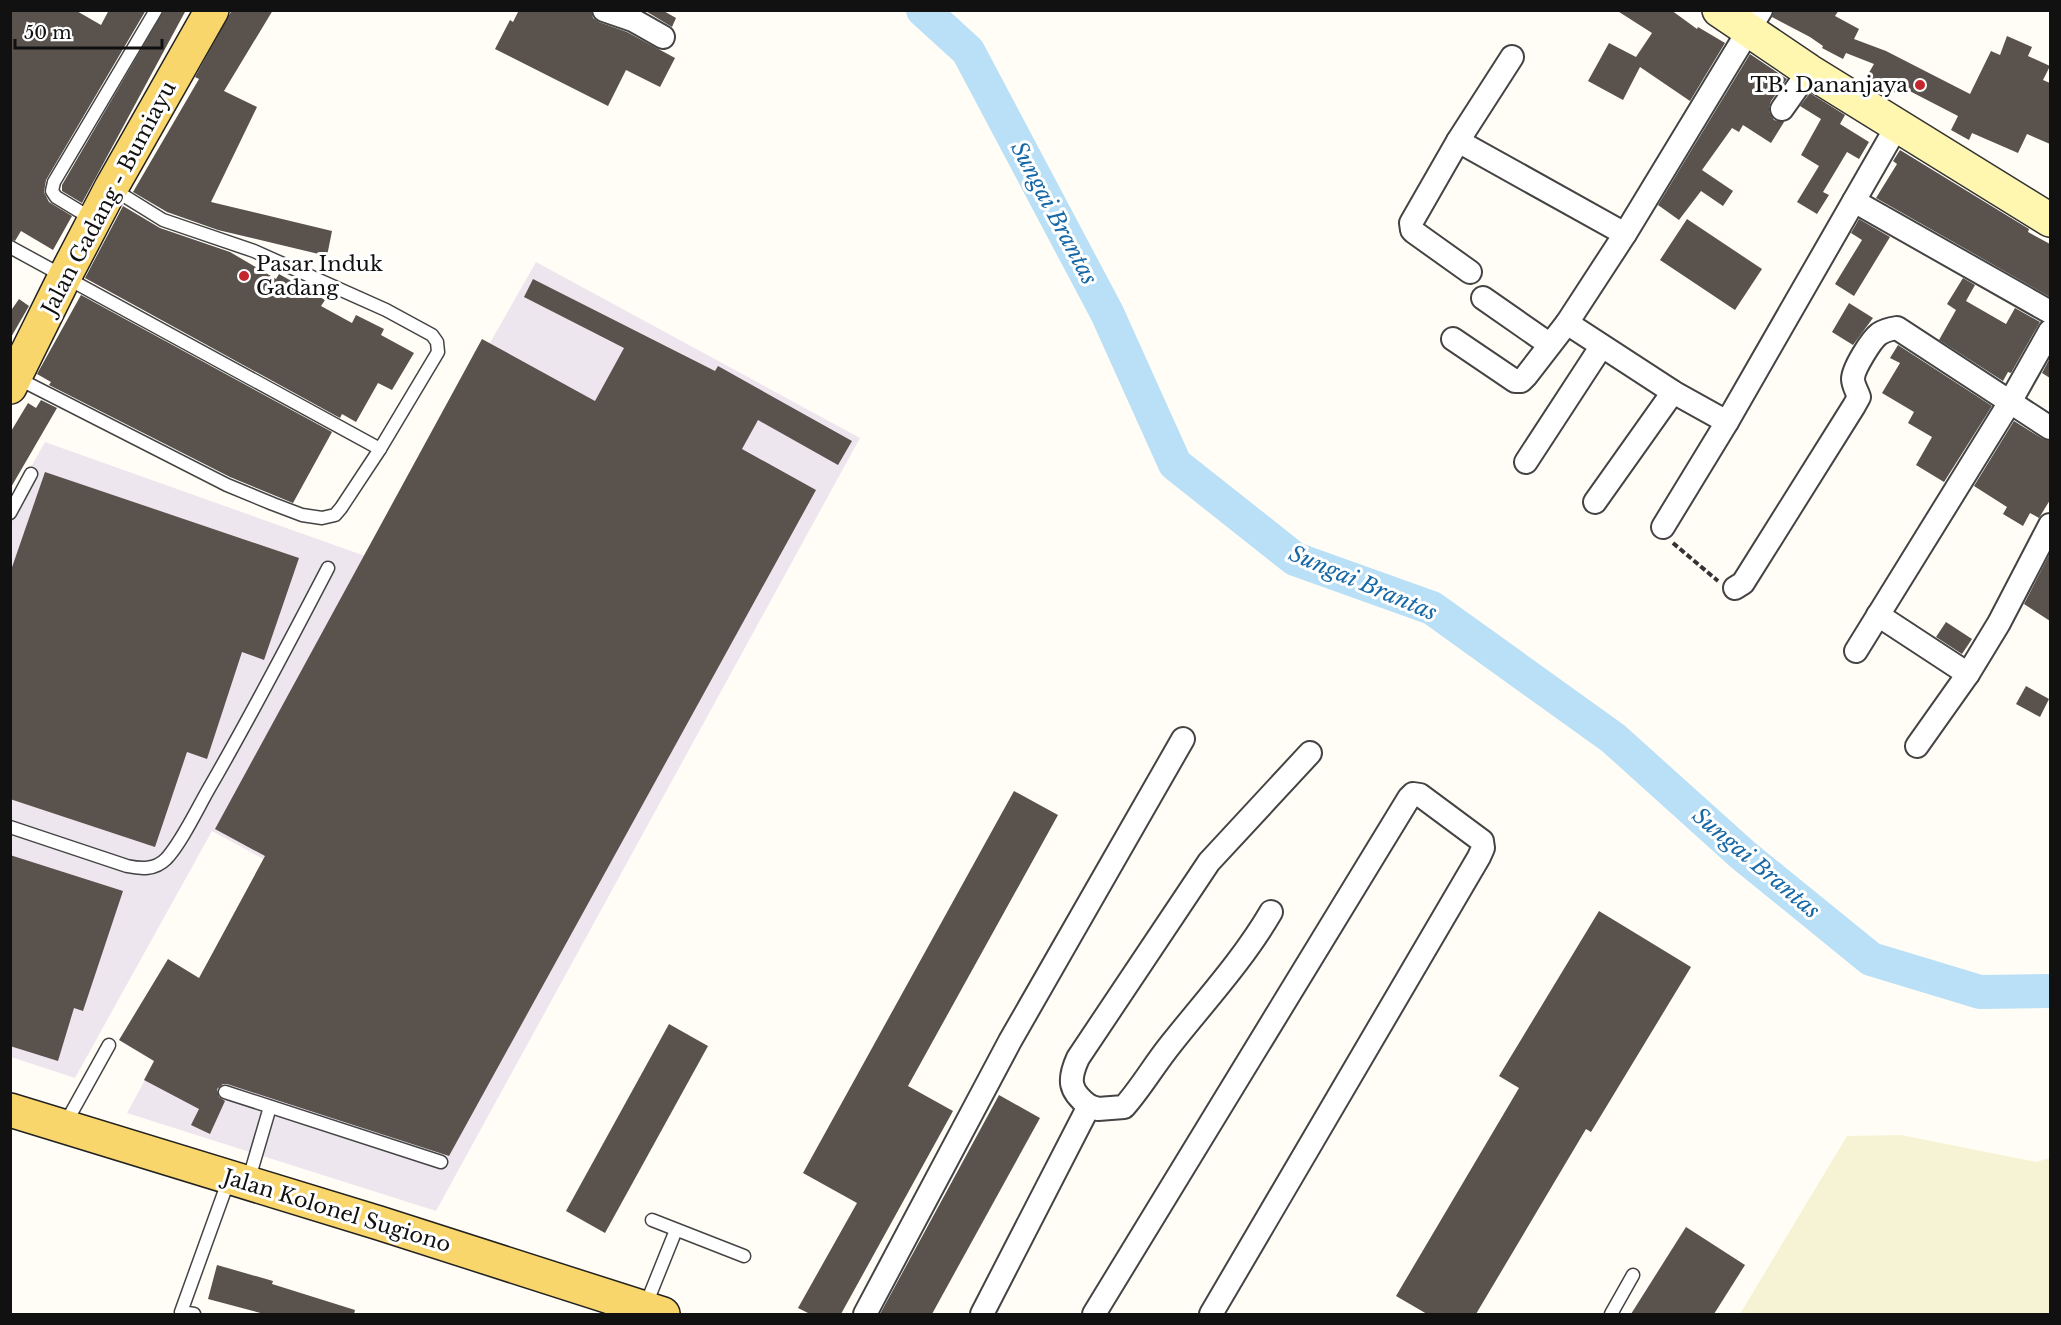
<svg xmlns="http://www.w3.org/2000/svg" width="2061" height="1325" viewBox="0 0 2061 1325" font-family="'Libre Baskerville',serif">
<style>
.industrial{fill:#eee6ef}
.farmland{fill:#f6f3d4}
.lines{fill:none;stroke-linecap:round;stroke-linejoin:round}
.river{stroke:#b9e0f7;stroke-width:34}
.building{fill:#5a524d}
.lane-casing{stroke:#444;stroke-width:15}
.street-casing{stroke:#444;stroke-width:26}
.secondary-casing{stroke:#333;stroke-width:36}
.primary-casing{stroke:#222;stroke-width:36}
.path{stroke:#333;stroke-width:4;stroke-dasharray:6 3;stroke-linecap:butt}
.lane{stroke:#fff;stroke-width:12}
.street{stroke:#fff;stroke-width:22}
.secondary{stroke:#fff6b0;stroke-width:33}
.primary{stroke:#f9d66b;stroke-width:33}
.poi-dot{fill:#c4262e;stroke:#fff;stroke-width:2}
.labels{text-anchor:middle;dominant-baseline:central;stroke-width:6;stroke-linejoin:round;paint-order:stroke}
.poi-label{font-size:21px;fill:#111;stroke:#fff;text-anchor:end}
.street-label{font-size:21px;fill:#111;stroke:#fff}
.water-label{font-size:22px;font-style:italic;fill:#1768a6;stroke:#fff}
</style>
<rect width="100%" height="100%" fill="#fffdf5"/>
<path class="industrial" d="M536 262 860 438 436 1211 127 1113 265 860 212 831 75 1078 11 1057V502L45 442 368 557Z"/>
<path class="farmland" d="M1901 1135 2036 1162 2050 1158V1314H1740L1847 1136Z"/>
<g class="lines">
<path class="river" d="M923 10 968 51 1107 313 1175 464 1295 559 1432 608 1613 738 1743 855 1871 959 1980 992 2050 991"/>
</g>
<g class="building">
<path d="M10 10H75L101 25 109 10H146L46 180 44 192 49 202 72 216 53 250 21 231 15 241 10 239Z"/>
<path d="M164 10H186L82 203 62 191V185Z"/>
<path d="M232 10H273L224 91 257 107 211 202 332 231 327 256 218 230 167 212 133 192 199 79 195 77Z"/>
<path d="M519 10H591L593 18 599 22 627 32 675 58 660 87 626 70 608 106 495 49 510 20 513 22Z"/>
<path d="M644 10H662L676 18 672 27Z"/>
<path d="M1616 10H1671L1697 29 1698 27 1725 43 1690 101 1640 67 1623 100 1588 81 1609 43 1636 57 1652 33Z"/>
<path d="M1774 10H1839L1835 16 1859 29 1854 39 1886 51 1970 94 1991 51 2000 55 2007 36 2032 47 2028 56 2050 66 2043 80 2050 83V144L2027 134 2018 153 1972 133 1969 140 1951 130 1958 116 1900 86 1896 93 1882 85 1867 76 1874 64 1846 53 1843 59 1822 48 1823 46 1810 37 1772 17Z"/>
<path d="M1750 54 1787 79 1771 101 1769 108 1770 114 1774 120 1784 122 1771 143 1743 125 1739 132 1732 128 1702 170 1733 191 1723 206 1701 191 1679 220 1658 205Z"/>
<path d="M1810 93 1845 115 1840 124 1869 142 1859 159 1847 152 1823 192 1829 195 1817 214 1797 202 1819 166 1801 155 1821 119 1800 106Z"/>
<path d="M1900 150 2029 229 2028 232 2050 244V297L1876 198 1897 164 1893 161Z"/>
<path d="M123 206 160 228 230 252 276 279 279 274 325 300 321 306 352 323 356 315 384 329 381 335 414 353 392 390 378 383 356 422 342 414 340 418 85 278Z"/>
<path d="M1687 219 1762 269 1735 310 1660 260Z"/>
<path d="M1859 219 1890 237 1854 296 1835 284 1862 240 1851 233Z"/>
<path d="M1963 278 1975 285 1966 301 2006 324 2015 308 2040 322 2011 373 2008 372 2003 381 1939 340 1956 310 1947 304Z"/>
<path d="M533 279 715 371 718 366 852 441 838 465 758 420 742 449 816 490 449 1156 227 1084H223L217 1089 219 1097 225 1101 210 1134 191 1125 199 1109 144 1080 154 1061 119 1040 168 959 199 978 265 856 215 829 482 339 595 401 624 348 524 297Z"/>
<path d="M81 295 332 432 293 503 230 477 49 385 51 382 37 374Z"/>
<path d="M19 299 29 306 10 339V312Z"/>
<path d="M1849 303 1873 318 1853 345 1832 332Z"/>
<path d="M1898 345 1992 406 1944 482 1916 465 1932 437 1908 423 1914 412 1882 393 1900 363 1890 358Z"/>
<path d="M2050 358V378L2042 373Z"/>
<path d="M41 400 57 408 10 489V433L28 403 36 408Z"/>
<path d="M2014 421 2043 439 2050 441V500L2039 518 2030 513 2023 526 2003 514 2007 507 1974 486Z"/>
<path d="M45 472 299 558 264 660 242 652 207 759 187 752 155 847 10 799V573Z"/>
<path d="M2050 553V621L2024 604Z"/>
<path d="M1946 622 1972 639 1962 654 1936 637Z"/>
<path d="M2026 686 2049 699 2040 717 2016 704Z"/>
<path d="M1014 791 1058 815 908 1086 953 1111 841 1314H810L798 1308 857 1203 803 1173Z"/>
<path d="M10 855 123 891 83 1011 74 1008 58 1061 10 1046Z"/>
<path d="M1599 911 1691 967 1591 1132 1586 1129 1476 1314H1427L1396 1296 1519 1088 1499 1076Z"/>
<path d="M669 1024 708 1046 605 1233 566 1211Z"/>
<path d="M999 1095 1040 1118 932 1314H880Z"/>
<path d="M1686 1227 1745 1265 1714 1314H1631Z"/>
<path d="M217 1265 273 1281 272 1284 355 1310 354 1314H264L208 1299Z"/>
</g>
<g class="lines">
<defs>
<g id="lane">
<path d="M113 189 163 220 254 251 386 310 432 335 437 342 438 352 380 449"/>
<path d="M94 220 56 197 52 191 54 182 156 10"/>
<path d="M10 247 380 449 341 508 335 515 322 518 302 515 273 504 227 485 17 378"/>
<path d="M10 513 31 474"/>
<path d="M10 827 127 866C141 869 155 870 166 859 182 842 198 807 211 785 252 714 290 641 328 568"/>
<path d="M225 1092 441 1162"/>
<path d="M64 1126 109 1045"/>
<path d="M248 1182 270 1107"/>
<path d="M652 1220 744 1256"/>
<path d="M645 1307 676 1230"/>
<path d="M194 1314 181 1312 229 1179"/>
<path d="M1611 1314 1633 1275"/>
</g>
<g id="street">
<path d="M604 10 633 20 663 37"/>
<path d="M1782 109 1809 71"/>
<path d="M1458 141 1625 234"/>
<path d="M1854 201 2050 312"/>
<path d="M1470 272 1414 232 1412 230 1411 223 1458 141 1512 57"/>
<path d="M1483 298 1549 344"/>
<path d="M1567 323 1673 392 1727 422 1897 126"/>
<path d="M1453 339 1515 381H1521L1526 376 1567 323 1625 234 1761 10"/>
<path d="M1526 462 1601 347"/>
<path d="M1595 502 1673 392"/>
<path d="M1663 527 1727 422"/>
<path d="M1735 588 1743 583 1854 406 1859 397C1857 391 1853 385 1853 379 1853 369 1871 340 1879 334 1885 330 1890 329 1897 328L2050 428"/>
<path d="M1878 615 1968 674"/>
<path d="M1856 651 2010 402 2050 331"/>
<path d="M1917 746 1968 674 1999 623 2050 525"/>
<path d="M1089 1106 1098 1109 1124 1107C1141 1088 1154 1065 1171 1044 1205 1001 1243 960 1271 912"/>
<path d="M865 1314 1010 1041 1183 739"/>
<path d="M982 1314 1089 1106C1069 1091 1068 1080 1078 1058L1209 862 1310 753"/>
<path d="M1094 1314 1409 798 1413 794 1420 795 1482 841 1483 848 1479 857 1211 1314"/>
</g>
<path id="secondary" d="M1719 10 1809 71 2050 220"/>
<g id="primary">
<path d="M10 387 65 276 111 188 212 10"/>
<path d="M10 1110 379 1223 663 1314"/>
</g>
</defs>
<use href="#lane" class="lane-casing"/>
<use href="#street" class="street-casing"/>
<use href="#secondary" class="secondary-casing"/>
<use href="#primary" class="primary-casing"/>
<path class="path" d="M1673 543 1718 581"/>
<use href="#lane" class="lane"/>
<use href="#street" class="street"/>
<use href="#secondary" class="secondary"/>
<use href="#primary" class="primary"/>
</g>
<g class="poi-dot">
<circle cx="1920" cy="85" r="6"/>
<circle cx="244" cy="276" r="6"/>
</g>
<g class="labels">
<g class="poi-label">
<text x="1908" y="85">TB. Dananjaya</text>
<text x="256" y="264" text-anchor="start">Pasar Induk<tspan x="256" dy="24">Gadang</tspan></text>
</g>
<g class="street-label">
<text transform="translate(109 198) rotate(-62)">Jalan Gadang - Bumiayu</text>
<text transform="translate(337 1211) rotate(17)">Jalan Kolonel Sugiono</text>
</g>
<g class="water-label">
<text transform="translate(1054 213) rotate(62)">Sungai Brantas</text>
<text transform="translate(1363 583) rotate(23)">Sungai Brantas</text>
<text transform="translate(1756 863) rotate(40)">Sungai Brantas</text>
</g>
</g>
<rect width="2061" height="1325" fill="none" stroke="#111111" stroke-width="24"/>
<path d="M15 39v9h147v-9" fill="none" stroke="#111111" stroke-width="3"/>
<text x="24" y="39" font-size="18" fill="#111111" stroke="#ffffff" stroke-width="4.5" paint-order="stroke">50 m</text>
</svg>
